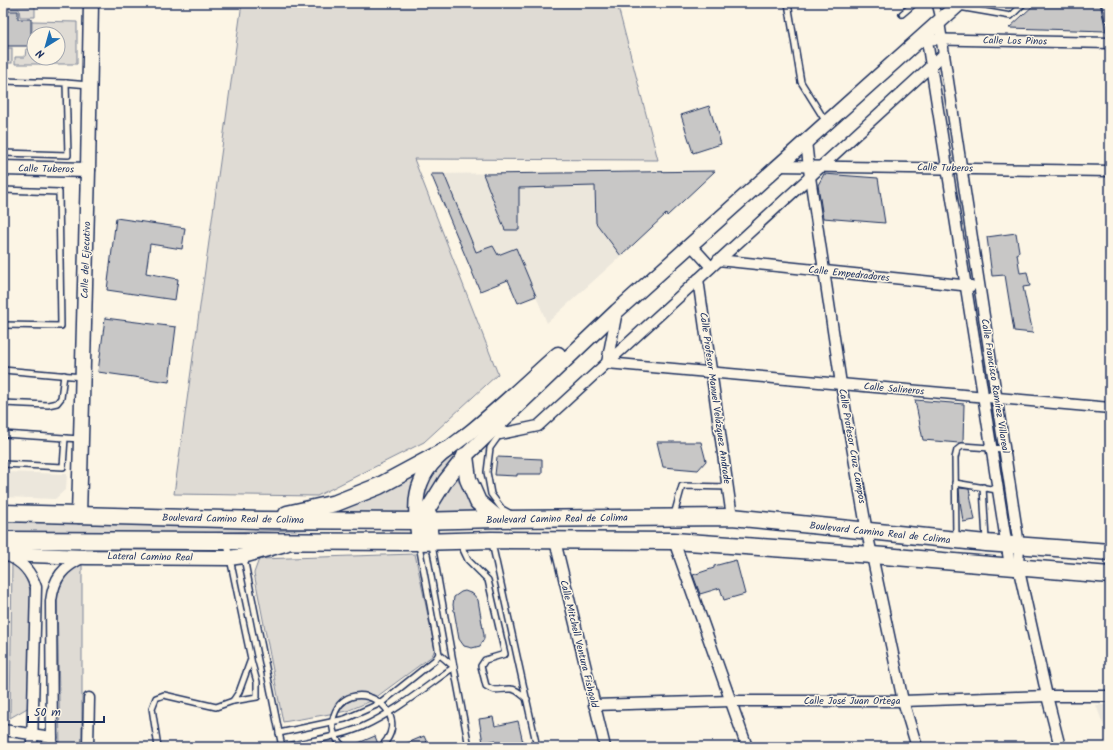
<svg xmlns="http://www.w3.org/2000/svg" width="1113" height="750" viewBox="0 0 1113 750" font-family="Kalam,sans-serif">
<style>
.built{fill:#ece7dc}
.green{fill:#dfdbd4;stroke:#7d8599;fill-rule:evenodd}
.building{fill:#c8c7c6;stroke:#1b2f5e}
.lines{fill:none;stroke-linecap:round;stroke-linejoin:round}
.lane-casing{stroke:#1b2f5e;stroke-width:8}
.street-casing{stroke:#1b2f5e;stroke-width:13}
.secondary-casing{stroke:#1b2f5e;stroke-width:17}
.primary-casing{stroke:#1b2f5e;stroke-width:19}
.lane{stroke:#fcf5e5;stroke-width:5}
.street{stroke:#fcf5e5;stroke-width:10}
.secondary{stroke:#fcf5e5;stroke-width:14}
.primary{stroke:#fcf5e5;stroke-width:16}
.labels{text-anchor:middle;dominant-baseline:central;stroke-width:3;stroke-linejoin:round;paint-order:stroke}
.street-label{font-size:10px;fill:#1b2f5e;stroke:#fcf5e5}
</style>
<rect width="100%" height="100%" fill="#fcf5e5"/>
<filter id="ink" filterUnits="userSpaceOnUse"><feTurbulence type="fractalNoise" baseFrequency=".025" numOctaves="2"/><feDisplacementMap in="SourceGraphic" scale="8" xChannelSelector="R" yChannelSelector="G"/><feConvolveMatrix kernelMatrix="1 2 1 2 8 2 1 2 1" color-interpolation-filters="sRGB"/></filter>
<g filter="url(#ink)">
<g class="built">
<path d="M621 172 655 225 547 323 536 296 518 303 508 280 480 291 431 174Z"/>
<path d="M3 472 67 474 66 489 55 499 3 497Z"/>
<path d="M1096 705H1110V743Z"/>
</g>
<g class="green">
<path d="M242 3H617L658 160 414 159 498 374 424 442 317 496 174 494Z"/>
<path d="M3 5 35 6V17H20L19 9H5V17H3Z"/>
<path d="M32 21 77 22V64H15V57H25L26 49H32ZM34 34H58V58H34Z"/>
<rect x="3" y="48" width="9" height="15"/>
<path d="M488 422 421 506V496L433 469Z"/>
<path d="M462 466 484 513H431Z"/>
<path d="M425 468 412 513H304Z"/>
<path d="M3 519 398 527 159 534 3 532Z"/>
<path d="M415 554 435 649 432 656 371 701 347 711 283 722 254 573 259 559Z"/>
<path d="M12 563C25 573 26 578 31 593L29 707 10 718Z"/>
<path d="M82 564V747H60L57 597C63 579 64 572 82 564Z"/>
</g>
<g class="building">
<path d="M1036 3H1100L1106 31 1009 28Z"/>
<path d="M7 11H18V19H31V46H3V18H7Z"/>
<path d="M709 106 721 144 693 153 681 115Z"/>
<path d="M715 171 667 216 666 214 621 256 596 223 595 186 519 188V230H505L483 174Z"/>
<path d="M431 174H444L476 252 493 246 498 255 516 248 536 296 518 303 508 280 480 291Z"/>
<path d="M824 174 878 178 885 223 823 218 818 185Z"/>
<path d="M116 218 185 228 182 249 150 244 146 273 178 279 175 300 107 290Z"/>
<path d="M1016 233 1019 251 1017 254 1020 273 1027 272 1030 286 1023 287 1033 333 1014 331 1005 275 992 276 987 237Z"/>
<path d="M105 318 176 327 169 382 98 372Z"/>
<path d="M915 400 964 404 963 442 959 443 923 440Z"/>
<path d="M657 442H701L706 461 698 470 663 467Z"/>
<path d="M497 457 542 459V474H517V476L495 475Z"/>
<path d="M959 488 969 489 975 520 963 522 960 501Z"/>
<path d="M736 560 745 594 724 600 720 588 700 594 693 575 714 568V566Z"/>
<path d="M465 591 473 594 478 600 484 635V639L480 646 472 648 464 646 459 639 453 605 454 597 461 592Z"/>
<path d="M493 717 495 726 518 721 524 747H498L496 740 483 743 479 719Z"/>
<path d="M375 736 378 744 377 747H349Z"/>
<path d="M424 736 429 747H398Z"/>
</g>
<g class="lines">
<defs>
<g id="lane">
<path d="M788 3 801 82 826 122"/>
<path d="M935 3 939 19"/>
<path d="M959 7 1011 16 1024 3"/>
<path d="M902 14 915 3"/>
<path d="M3 81 66 83 68 155 3 153"/>
<path d="M66 83 89 85"/>
<path d="M3 190 59 192 61 326 3 325"/>
<path d="M3 370 82 377"/>
<path d="M3 403 48 405 57 403 61 398 64 375"/>
<path d="M3 434 80 439"/>
<path d="M500 434 490 448 487 472 491 494 502 509 511 514"/>
<path d="M3 464 63 467 65 438"/>
<path d="M955 483 997 490"/>
<path d="M983 487 986 540"/>
<path d="M674 515 682 486 728 487"/>
<path d="M956 538 955 458 957 450 962 446 1004 449"/>
<path d="M460 543 468 560 488 580 505 654 485 660 481 666 486 686C496 693 499 688 511 689 517 689 522 695 527 699"/>
<path d="M492 543 537 747"/>
<path d="M244 558 282 747"/>
<path d="M439 654 454 667 469 747"/>
<path d="M233 701 257 697V682L251 660"/>
<path d="M279 733 345 719 381 703 435 660 439 654 419 545"/>
<path d="M158 747 152 708 156 698 164 695 216 707 233 701 239 692 251 659 227 544"/>
<path d="M282 747C308 741 336 738 362 727 395 712 424 688 454 667L432 545"/>
<path d="M344 747C336 741 331 730 333 719 345 669 419 709 381 747"/>
</g>
<g id="street">
<path d="M1107 3 1110 18"/>
<path d="M939 22 1019 545 1018 566 1047 696 1060 747"/>
<path d="M926 34 1010 566"/>
<path d="M920 39 1110 43"/>
<path d="M806 141 810 177 841 384 867 532 903 701 917 747"/>
<path d="M779 166 1110 171"/>
<path d="M691 245 711 267"/>
<path d="M718 260 971 286"/>
<path d="M698 279 732 517"/>
<path d="M617 311 607 363 1110 408"/>
<path d="M494 428 500 434 538 426 944 54"/>
<path d="M555 541 605 747"/>
<path d="M674 541 747 747"/>
<path d="M8 556C23 562 31 572 36 587L32 747"/>
<path d="M594 705 731 701H903L1047 696H1110"/>
<path d="M3 730 52 737"/>
<path d="M52 747 51 601C54 577 63 567 84 557"/>
<path d="M88 747 89 698"/>
</g>
<g id="secondary">
<path d="M3 168 88 170"/>
<path d="M79 516 88 170 91 3"/>
<path d="M431 541 428 509 446 480 465 456 617 311 960 3"/>
<path d="M419 542C417 523 413 500 421 482 430 458 455 445 474 429 503 405 530 379 558 354"/>
<path d="M3 554 86 557 229 558 243 556 285 544"/>
</g>
<g id="primary">
<path d="M465 456 468 479 478 502 498 519"/>
<path d="M3 513 262 520 416 521 498 519 732 517 986 543 1110 552"/>
<path d="M287 514 336 503 379 486 446 450"/>
<path d="M3 540 419 542 491 540 674 541 872 555 1110 575"/>
</g>
</defs>
<use href="#lane" class="lane-casing"/>
<use href="#street" class="street-casing"/>
<use href="#secondary" class="secondary-casing"/>
<use href="#primary" class="primary-casing"/>
<use href="#lane" class="lane"/>
<use href="#street" class="street"/>
<use href="#secondary" class="secondary"/>
<use href="#primary" class="primary"/>
</g>
</g>
<g class="labels">
<g class="street-label">
<text transform="translate(1015 41) rotate(1)">Calle Los Pinos</text>
<text transform="translate(945 168) rotate(1)">Calle Tuberos</text>
<text transform="translate(46 169) rotate(1)">Calle Tuberos</text>
<text transform="translate(86 260) rotate(-88)">Calle del Ejecutivo</text>
<text transform="translate(849 274) rotate(6)">Calle Empedradores</text>
<text transform="translate(995 386) rotate(81)">Calle Francisco Ramírez Villareal</text>
<text transform="translate(894 389) rotate(5)">Calle Salineros</text>
<text transform="translate(715 398) rotate(82)">Calle Profesor Manuel Velázquez Andrade</text>
<text transform="translate(852 446) rotate(80)">Calle Profesor Cruz Campos</text>
<text transform="translate(233 519) rotate(1)">Boulevard Camino Real de Colima</text>
<text transform="translate(557 519) rotate(-1)">Boulevard Camino Real de Colima</text>
<text transform="translate(880 533) rotate(6)">Boulevard Camino Real de Colima</text>
<text transform="translate(150 557) rotate(1)">Lateral Camino Real</text>
<text transform="translate(579 644) rotate(76)">Calle Mitchell Ventura Fishgold</text>
<text x="852" y="701">Calle José Juan Ortega</text>
</g>
</g>
<rect width="1113" height="750" fill="none" stroke="#fcf5e5" stroke-width="16"/>
<rect x="8" y="8" width="1097" height="734" fill="none" stroke="#1b2f5e" stroke-width="1.5" filter="url(#ink)"/>
<g transform="translate(46 46) rotate(217)"><circle r="19" fill="#fcf5e5" stroke="#a2a6af"/>
<path d="M0-3L7 15L0 10L-7 15Z" fill="#1f6fb2"/>
<text y="-6" font-size="11" font-weight="bold" text-anchor="middle" fill="#1b2f5e">N</text>
</g>
<path d="M28 716v6h76v-6" fill="none" stroke="#1b2f5e" stroke-width="2"/>
<text x="34" y="716" font-size="12" fill="#1b2f5e" stroke="#fcf5e5" stroke-width="3" paint-order="stroke">50 m</text>
</svg>
